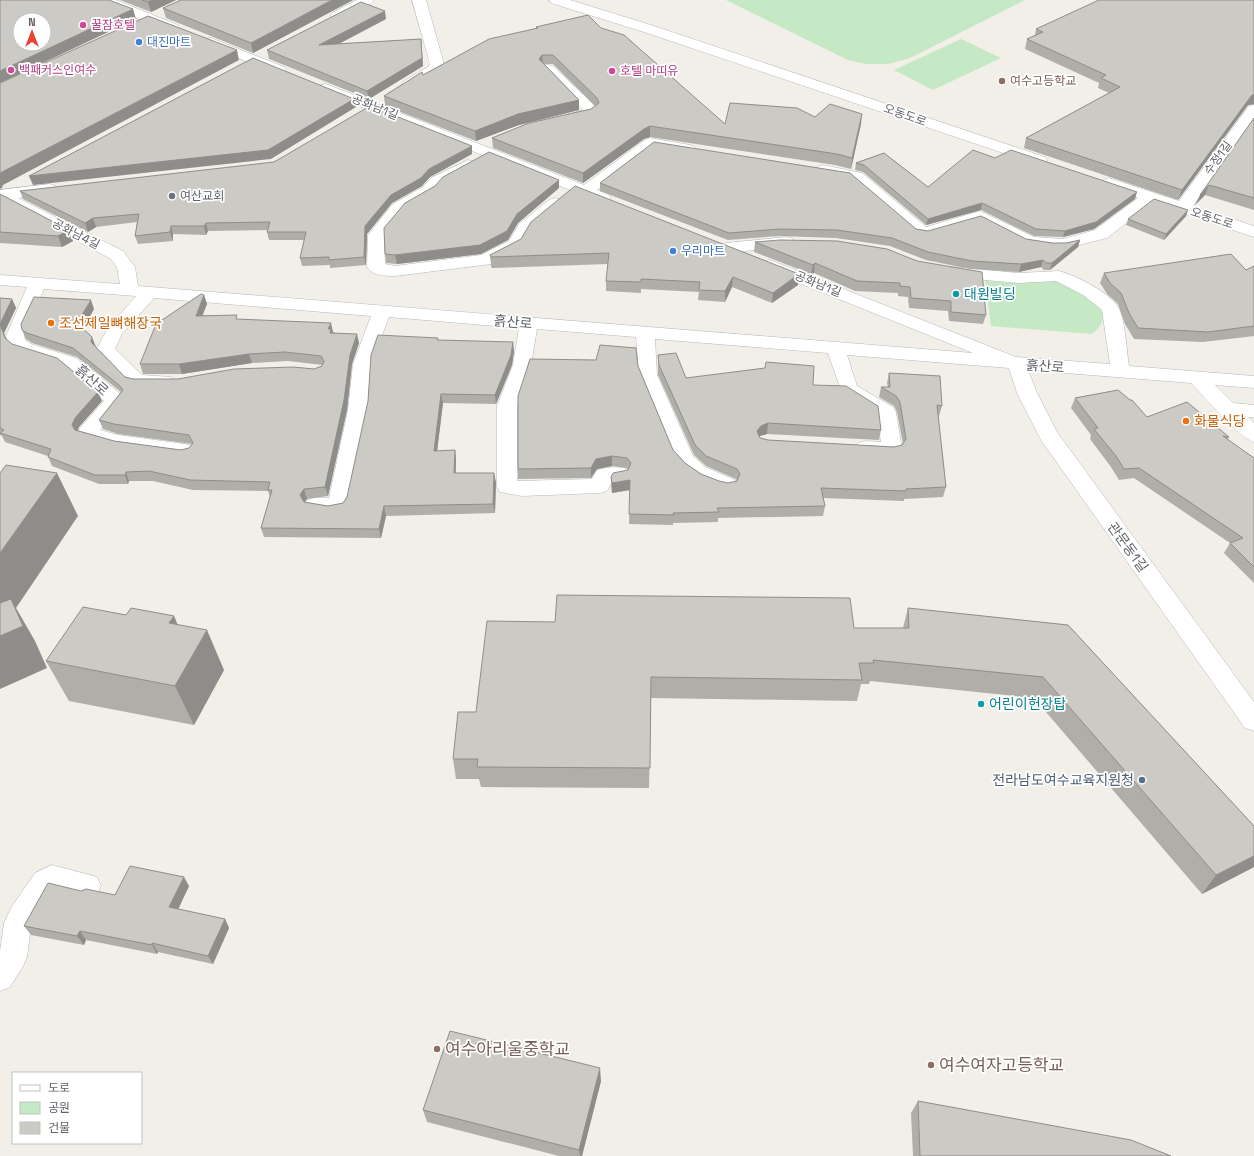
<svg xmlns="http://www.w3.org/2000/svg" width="1254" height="1156" viewBox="0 0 1254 1156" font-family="'Space Grotesk','Noto Sans KR',sans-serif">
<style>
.green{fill:#c5e8c5}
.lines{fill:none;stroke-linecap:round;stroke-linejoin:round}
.minor-casing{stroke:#b5b8bc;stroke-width:1}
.minor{fill:#fff;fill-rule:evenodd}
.wall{fill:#afaea9}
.shaded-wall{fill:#8f8d8a}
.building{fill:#cccac5;stroke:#8f8d8a;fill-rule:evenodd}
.hotel-dot{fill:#d1479c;stroke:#fff;stroke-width:1.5}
.shop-dot{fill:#3f7fe0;stroke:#fff;stroke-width:1.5}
.education-dot{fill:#8d6e63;stroke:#fff;stroke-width:1.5}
.worship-dot{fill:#6b7280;stroke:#fff;stroke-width:1.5}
.culture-dot{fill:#0f9aa8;stroke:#fff;stroke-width:1.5}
.food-dot{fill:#e8710a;stroke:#fff;stroke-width:1.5}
.service-dot{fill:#5c6f8a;stroke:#fff;stroke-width:1.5}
.labels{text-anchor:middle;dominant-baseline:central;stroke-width:3.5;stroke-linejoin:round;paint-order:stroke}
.far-hotel-label{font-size:12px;fill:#b23c85;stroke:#fff;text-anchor:start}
.far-shop-label{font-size:12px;fill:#366cbe;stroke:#fff;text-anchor:start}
.far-education-label{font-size:12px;fill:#785e54;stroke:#fff;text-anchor:start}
.far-street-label{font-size:12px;fill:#5f6368;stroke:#fff}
.far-worship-label{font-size:12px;fill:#5b616d;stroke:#fff;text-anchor:start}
.culture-label{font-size:14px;fill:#0d838f;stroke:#fff;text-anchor:start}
.street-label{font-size:14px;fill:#5f6368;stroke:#fff}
.food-label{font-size:14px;fill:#c56008;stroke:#fff;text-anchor:start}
.service-label{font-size:14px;fill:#4e5e75;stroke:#fff;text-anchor:end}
.near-education-label{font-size:17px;fill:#785e54;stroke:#fff;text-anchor:start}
</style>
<rect width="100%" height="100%" fill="#f1efe8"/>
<g class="green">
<path d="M726 0H1025L910 58 888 64H866L848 60Z"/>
<path d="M961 39 1001 58 933 90 894 70Z"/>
<path d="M985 280C997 281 1008 282 1019 282 1033 282 1049 277 1062 281 1068 282 1074 288 1078 291 1095 302 1116 315 1092 334L991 326Z"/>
</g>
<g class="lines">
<defs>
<g id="minor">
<path d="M97 0H116L178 25 180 28 178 31H168L99 3Z"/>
<path d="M357 0H374L372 3 342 19H332L330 16 332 13Z"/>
<path d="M412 0H426L444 64 438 73 409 88 404 87 402 84 404 81 428 67 430 64Z"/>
<path d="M549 0H570L654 26 1045 157 1047 160 1045 163H1033L644 32 551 3Z"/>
<path d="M211 38 284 67 286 70 284 73H274L206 45 204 42 206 39Z"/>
<path d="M548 65 553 66 596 107 598 110C591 120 572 126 560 123L558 120 560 117 583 110 543 72 541 69 543 66Z"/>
<path d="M326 84 584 185 645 140 650 138 690 145 695 147 698 150 695 153 690 155 653 148 597 190 609 195 611 198 609 201 603 203 321 91 319 88 321 85Z"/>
<path d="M1254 105V120L1193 206 1254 226V237L1152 203 1107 238 1063 249H1050L1024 245 979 222 926 237 915 235 851 180 817 173 815 170 817 167 823 165 862 173 926 227 980 211 1034 237 1063 239 1095 230 1138 198 1103 186 1101 183 1103 180 1109 178 1115 180 1179 201 1249 106Z"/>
<path d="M468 160 474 162 476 165 474 168 443 184 435 193 405 210 384 236 385 264 395 266 481 255 509 241 519 224 549 200 555 198 561 200 563 203 531 231 521 248 491 264 395 276C385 276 373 276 367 267L368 235 393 204 423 187 431 178Z"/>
<path d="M50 184 56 186 58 189 56 192 18 198 123 251 135 267 138 286 973 353 764 269 761 265 764 261 770 260 1016 357 1110 364 1102 310 1083 295 1056 281 1019 283 954 277 948 276 945 272 948 268 954 267 1019 273 1059 271C1075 275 1114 294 1120 311 1126 327 1126 348 1129 366L1254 376V388L1215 385 1233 403 1254 405V417H1248L1254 423V442C1238 437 1205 397 1191 383L1028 370 1037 393 1057 432 1254 702V731L1245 728 1041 440 1017 393 1009 368 847 355 857 386 893 407 896 412 902 449 899 454C887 457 870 456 858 453L855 448 858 443 865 441 881 442 877 415 842 393 828 353 655 339 657 375 693 456 705 467 735 480 738 485 735 490C716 496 684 475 674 459L639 375 636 337 537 329 531 365 517 406V481L592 479 597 470C607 467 617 466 627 469L630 474 627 479 612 482 607 491 600 493 522 496 500 492 497 487V406L513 365 519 328 389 317 371 364 368 410 348 506 345 511C333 515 319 514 307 510L304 505 307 500 314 498H329L348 410 353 364 371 316 154 298 122 334 115 349 142 375 171 377 173 381 171 385C158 389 143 389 130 385L96 350 108 328 136 296 44 289 24 333 25 340 31 344 76 358 122 395 125 400 100 430 118 435 185 444 192 446 195 451 192 456 185 458 118 449 80 438 77 433 80 428 104 401C91 390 77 376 63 367 46 356 10 361 6 336L27 287 0 285V275L120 284 117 267 111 259 0 200V190Z"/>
<path d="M786 237 792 238 794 242 792 246 727 253 721 252 719 248 721 244 727 243Z"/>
<path d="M52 865 97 877 101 886 97 895 88 898 57 889 53 891 31 925 27 957 23 966 10 987 0 991V951L4 923 11 908 35 873Z"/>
</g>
</defs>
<use href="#minor" class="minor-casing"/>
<use href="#minor" class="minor"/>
</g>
<g class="wall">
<path d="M120 0H176L151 12Z"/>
<path d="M181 0H353L253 53 166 18 163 8Z"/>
<path d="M1254 0V104L1248 105 1178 200 1024 148 1026 138 1109 93 1098 88 1099 83 1025 49 1027 39 1035 35 1036 29Z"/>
<path d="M386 19 339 44 421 39 423 66 369 99 269 59 267 50Z"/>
<path d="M536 27 601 28 725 124 815 117 861 124 851 169 835 165 650 137 644 139 583 183 493 148 492 138 591 109 595 106 553 64H544L579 100V110L519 125 476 141 385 106 384 96 423 75 536 29Z"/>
<path d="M1254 118V210L1205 195 1195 205Z"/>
<path d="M472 146V154L430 177 422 186 392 203 367 234 366 265 330 268V265L302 266 300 258 304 240H269L267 232V230L208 231 206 235 173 234V241L138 244 135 236 137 222 96 227 88 232 23 199 20 191Z"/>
<path d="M884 153 928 187 995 158 1135 199 1094 229 1063 237 1034 236 981 210 926 225 863 172 855 170 856 163Z"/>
<path d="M559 180V188L518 223 508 240 481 254 397 264 386 263 385 254Z"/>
<path d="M600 183 928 231 1026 239 1052 243H1066L1080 240 1078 247 1050 270H1044L1041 267 1019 272 970 269 926 260 890 246 836 238 779 236 728 240 600 191Z"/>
<path d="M0 194 69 230 73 241 62 247 0 243Z"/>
<path d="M1186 216 1164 240 1126 225 1128 219Z"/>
<path d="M521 239 799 274 798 285 772 303 732 287 725 302 698 300 699 292 641 289V293L606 291V281L608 264 492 268 491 266 490 255Z"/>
<path d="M837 241 986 315 983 324 949 321 948 311 909 308 908 297 898 296V293L855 291 814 273 811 274 754 252 755 242Z"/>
<path d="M1254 266V336L1203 342 1134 339 1125 324 1118 304 1107 294 1100 283 1104 273 1246 270Z"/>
<path d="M204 295 207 304 202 315 238 319 333 332 359 343 352 364 347 410 328 496 307 499 304 502 328 506 343 503 438 340 514 351 512 365 496 404 443 403 437 451 455 450 456 459V473L496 482 495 513 386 516 381 538 264 537 261 528 270 497 268 491 193 490 153 481H129L128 484H99L52 466 48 456 5 442 2 436 0 435V298L12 299 16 308 4 333 7 340 12 344 98 392 102 401 79 427 77 430 114 441 181 450 189 448 192 444 118 434 103 429 99 420 121 392 77 357 32 343 26 339 22 330 94 309 83 328 96 347 125 377 133 379H178L314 369 322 366 323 365 288 361 252 363 182 374H143L140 364Z"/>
<path d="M658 355 686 378 813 385 881 430 879 440 767 434 760 436H759L760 438 768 440 894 447 902 445 903 444 897 412 894 406 879 397 881 387H888L887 383 889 373 942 406 939 416H938L946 487 943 497 904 499V501L823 498 825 506 823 516 718 518V522L673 523V525L629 524 630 490 612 493 611 487V477L628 470 627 468 612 466 597 469 591 478 518 479V469L638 366 673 450 685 463 701 474 719 481 728 483 737 481 736 479 706 466 694 455 658 375Z"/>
<path d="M1075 398 1147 417 1229 437 1227 440 1254 458V583L1224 553 1230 543 1134 478 1119 480 1111 467 1090 439 1091 435 1071 408Z"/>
<path d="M908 608 1068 625 1254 826V867L1202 894 1034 698 870 681 869 684H861L857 701 651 698 649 788 481 787 479 779H456L453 759 476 712 854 628H903Z"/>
<path d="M126 615 174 616 177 625 224 670 194 725 69 701 46 661Z"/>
<path d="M189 886 178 909 225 919 229 928 213 964 158 952 157 954 86 940 84 945 31 935 24 926 81 891 115 895Z"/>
<path d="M601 1081 582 1156H559L427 1122 423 1110Z"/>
<path d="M918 1101 1171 1156H913L911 1113Z"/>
</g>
<g class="shaded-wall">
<path d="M153 0H176L151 12 148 2Z"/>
<path d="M332 0H353L253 53 251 43Z"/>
<path d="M133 9 136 19 0 83V71Z"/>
<path d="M385 11 386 19 321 53 319 45Z"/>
<path d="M421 39 423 66 369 99 367 91Z"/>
<path d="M237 50 239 60 3 185 2 188 0 189V173Z"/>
<path d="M542 55 543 64 539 59Z"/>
<path d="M1252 95H1254V104L1248 105 1178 200 1182 190Z"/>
<path d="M354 99 356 107 271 159 33 185 29 176Z"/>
<path d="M579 100V110L519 125 476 141 475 131 518 114Z"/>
<path d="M862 114 861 124 851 169 852 158Z"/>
<path d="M650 126V137L644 139 583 183V173L644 129Z"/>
<path d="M472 146V154L430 177 422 186 392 203 367 234 366 265 364 257 365 226 391 195 429 169Z"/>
<path d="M559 180V188L518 223 508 240 481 254 397 264 395 255 517 214Z"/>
<path d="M1209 185 1205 195 1195 205 1200 195Z"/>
<path d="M1137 192 1135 199 1094 229 1063 237 1065 231Z"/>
<path d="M982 203 981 210 926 225 928 219Z"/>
<path d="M1188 210 1186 216 1164 240 1166 234Z"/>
<path d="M93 218 96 227 88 232 85 223Z"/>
<path d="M206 223 208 231 206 235 204 226Z"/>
<path d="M171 226 173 234V241L170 232Z"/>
<path d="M69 230 73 241 62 247 58 236Z"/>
<path d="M1080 240 1078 247 1050 270 1052 263Z"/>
<path d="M1043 260 1041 267 1019 272 1021 264Z"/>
<path d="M815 263 814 273 811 274 813 265Z"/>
<path d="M799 274 798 285 772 303 773 293Z"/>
<path d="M733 277 732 287 725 302V291Z"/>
<path d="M204 295 207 304 199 325 196 316Z"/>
<path d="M12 299 16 308 4 333 9 348 5 338 0 324Z"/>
<path d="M91 300 94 309 81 332 77 323Z"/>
<path d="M331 323 333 332 332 334 333 338 328 329Z"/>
<path d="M357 334 359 343 352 364 347 410 328 496 325 487 350 355Z"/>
<path d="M92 337 96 347 91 342Z"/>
<path d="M513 342 514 351 512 365 496 404 495 395Z"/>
<path d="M249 354 252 363 182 374 179 364Z"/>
<path d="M98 392 102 401 79 427 76 434 72 425 75 418Z"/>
<path d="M441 394 443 403 436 460 434 451Z"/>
<path d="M768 423 767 434 760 436 756 441 757 431 761 426Z"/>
<path d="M455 450 456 459 455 483 454 473Z"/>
<path d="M612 456V466L597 469 591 478V468L596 459Z"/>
<path d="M126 472 129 481 128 484 125 475Z"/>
<path d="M57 473 78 516 16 608 35 641 47 668 0 689V553Z"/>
<path d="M494 473 496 482 495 513 493 504Z"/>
<path d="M630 480V490L612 493V483Z"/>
<path d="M304 489 307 499 303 504 300 495Z"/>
<path d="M384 506 386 516 381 538 379 529Z"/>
<path d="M174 616 191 656 169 623Z"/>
<path d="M207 630 224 670 194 725 175 686Z"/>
<path d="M1254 856V867L1202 894 1216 875Z"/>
<path d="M184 877 189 886 175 916 169 907Z"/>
<path d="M225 919 229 928 213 964 208 956Z"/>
<path d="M80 931 86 940 84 945 77 936Z"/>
<path d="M152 943 158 952 157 954 152 945Z"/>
<path d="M600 1068 601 1081 582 1156H580L579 1150Z"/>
</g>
<g class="building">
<path d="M0 0H109L133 9 0 71ZM20 20H44V44H20Z"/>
<path d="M142 0H153L148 2Z"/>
<path d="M181 0H332L251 43 163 8Z"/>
<path d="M1099 0H1254V95H1252L1182 190 1026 138 1120 87 1101 78 1106 75 1027 39 1043 32 1036 29Z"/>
<path d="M361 2 385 11 319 45 421 39 422 58 367 91 267 50Z"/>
<path d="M588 15 601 28 624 35 725 124 730 103 797 108 815 117 830 104 862 114 852 158 837 154 650 126 644 129 583 173 492 138 529 123 591 109 599 103 597 98 553 55H542L539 59 579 100 518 114 475 131 384 96 422 72 423 75 489 39 538 28 536 27Z"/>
<path d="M148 16 237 50 0 173V83Z"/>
<path d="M253 58 354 99 268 150 29 176Z"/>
<path d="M370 106 472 146 429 169 421 178 391 195 365 226 364 257 329 260V257L300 258 306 232H267L270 222 206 223 204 226H171L170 232 135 236 139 214 93 218 85 223 20 191 274 162Z"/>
<path d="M1254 118V198L1209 185 1200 195Z"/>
<path d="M654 142 850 173 916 229 928 231 981 216 1026 239 1052 243H1066L1080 240 1052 263H1046L1043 260 1021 264 972 261 928 252 892 238 837 230 780 229 729 233 600 183Z"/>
<path d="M973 150 995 158 1011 150 1137 192 1096 222 1065 231 1036 229 982 203 928 219 864 165 856 163 884 153 928 187Z"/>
<path d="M489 152 559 180 517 214 507 231 480 245 395 255 385 254 384 228 405 203 435 186 443 177Z"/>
<path d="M575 186 799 274 773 293 733 277 725 291 699 290 700 282 641 279V282L606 281 609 253 491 257 490 255 521 239 531 222Z"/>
<path d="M0 194 69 230 58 236 0 232Z"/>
<path d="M1154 199 1188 210 1166 234 1128 219Z"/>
<path d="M780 240 837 241 887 249 917 261 982 272 986 315 951 312V301L911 298 910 287 900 286V283L857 281 815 263 813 265 755 242Z"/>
<path d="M1231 254 1246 270 1254 266V326L1208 332 1138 328 1129 313 1121 293 1110 283 1104 273Z"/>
<path d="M201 294 204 295 196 316 237 315 236 319 331 323 328 329H331L330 333 357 334 350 355 344 400 325 487 304 489 300 495 304 502 328 506 343 503 347 497 368 401 371 355 378 335 438 338 437 340 513 342 511 355 495 395 441 394 434 451 455 450 454 473H494L493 504 384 506 379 529 261 528 272 490H268L270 482 190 480 149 471 126 472 125 475H95L48 457 51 449 0 433 4 430 0 428V298L12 299 0 324 5 338 12 344 57 358 98 392 75 418 72 425 75 430 114 441 181 450 189 448 193 443 189 435 114 424 99 420 123 390 119 385 73 348 27 333 22 330 21 324 34 297 91 300 77 323 92 337 91 342 125 377 133 379H178L234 369 293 367 314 369 322 366 324 361 321 356 285 352 249 354 179 364H140L156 324Z"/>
<path d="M600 345 636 348 638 366 673 450 685 463 701 474 719 481 728 483 737 481 740 474 737 469 706 456 695 445 659 365 658 355 676 353 686 378 765 368 766 362 814 366 813 385 846 386 878 406 881 430 768 423 761 426 757 431 760 438 768 440 894 447 902 445 906 439 900 402 896 396 881 387H890L889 373 940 376 942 406 937 405 946 487 906 489V491L821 488 825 506 717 508 719 512 673 513 674 515 629 514 630 480 612 483 611 477 613 473 628 470 631 463 627 458 612 456 596 459 591 468 518 469V396L530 359 596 360Z"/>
<path d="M1118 390 1130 400H1132L1147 417 1187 402 1229 437 1223 436 1254 458V567L1230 543 1243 538 1139 468 1124 469 1116 456 1094 429 1098 428 1075 398Z"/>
<path d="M6 465 57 473 0 553V473Z"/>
<path d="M557 595 850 598 854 628H909L908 608 1068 625 1254 826V856L1216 875 1043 677 873 660 874 663H859L862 680 651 677 650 768 477 767 478 759H453L458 712H476L487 621 555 622Z"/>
<path d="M11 599 23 626 0 636V603Z"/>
<path d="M83 607 126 615 131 608 174 616 169 623 207 630 175 686 46 661Z"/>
<path d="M130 866 184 877 169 907 225 919 208 956 152 943V945L80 931 77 936 24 926 48 883 81 891 86 889 115 895Z"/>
<path d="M450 1031 600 1068 579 1150 423 1110Z"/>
<path d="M918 1101 1131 1140 1171 1156H920Z"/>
</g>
<g class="hotel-dot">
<circle cx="83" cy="25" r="4"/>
<circle cx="11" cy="70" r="4"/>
<circle cx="612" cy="71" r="4"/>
</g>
<g class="shop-dot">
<circle cx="139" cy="42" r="4"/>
<circle cx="673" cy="251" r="4"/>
</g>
<g class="education-dot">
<circle cx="1002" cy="81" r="4"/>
<circle cx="437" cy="1049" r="4"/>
<circle cx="931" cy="1065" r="4"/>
</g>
<circle class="worship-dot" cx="172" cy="196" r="4"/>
<g class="culture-dot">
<circle cx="956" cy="294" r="4"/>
<circle cx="981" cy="704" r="4"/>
</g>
<g class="food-dot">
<circle cx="51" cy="323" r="4"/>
<circle cx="1186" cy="421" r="4"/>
</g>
<circle class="service-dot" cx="1142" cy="780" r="4"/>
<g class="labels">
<g class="far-hotel-label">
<text x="91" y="25">꿀잠호텔</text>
<text x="19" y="70">백패커스인여수</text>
<text x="620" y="71">호텔 마띠유</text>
</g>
<g class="far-shop-label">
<text x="147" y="42">대진마트</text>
<text x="681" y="251">우리마트</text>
</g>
<g class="far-education-label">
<text x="1010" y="81">여수고등학교</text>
</g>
<g class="far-street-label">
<text transform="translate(375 107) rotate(22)">공화남1길</text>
<text transform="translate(905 115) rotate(19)">오동도로</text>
<text transform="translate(1218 158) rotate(-54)">수정1길</text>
<text transform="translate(1212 218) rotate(18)">오동도로</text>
<text transform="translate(76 234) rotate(27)">공화남4길</text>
<text transform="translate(818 284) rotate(22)">공화남1길</text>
</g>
<g class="far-worship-label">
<text x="180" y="196">여산교회</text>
</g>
<g class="culture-label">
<text x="964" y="294">대원빌딩</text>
<text x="989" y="704">어린이헌장탑</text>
</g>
<g class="street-label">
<text transform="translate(513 322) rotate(5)">흙산로</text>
<text transform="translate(1045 366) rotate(4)">흙산로</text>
<text transform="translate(92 380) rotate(41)">흙산로</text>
<text transform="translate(1128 547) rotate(54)">관문동1길</text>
</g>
<g class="food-label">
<text x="59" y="323">조선제일뼈해장국</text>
<text x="1194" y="421">화물식당</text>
</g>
<g class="service-label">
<text x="1134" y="780">전라남도여수교육지원청</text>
</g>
<g class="near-education-label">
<text x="445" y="1049">여수아리울중학교</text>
<text x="939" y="1065">여수여자고등학교</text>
</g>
</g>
<rect x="12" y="1072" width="130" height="72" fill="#ffffff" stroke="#bfc1c3"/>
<rect x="20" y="1085" width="20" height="6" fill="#ffffff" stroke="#bfc1c3"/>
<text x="48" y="1092" font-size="12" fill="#5f6368">도로</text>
<rect x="20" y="1102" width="20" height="12" fill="#c5e8c5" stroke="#bfc1c3"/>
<text x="48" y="1112" font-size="12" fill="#5f6368">공원</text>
<rect x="20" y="1122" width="20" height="12" fill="#cccac5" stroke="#bfc1c3"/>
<text x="48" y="1132" font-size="12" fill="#5f6368">건물</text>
<g transform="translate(32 32)"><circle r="19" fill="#ffffff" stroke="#bfc1c3"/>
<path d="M0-3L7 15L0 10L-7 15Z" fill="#ea4335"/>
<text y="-6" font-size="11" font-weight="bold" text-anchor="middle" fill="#5f6368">N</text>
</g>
</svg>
